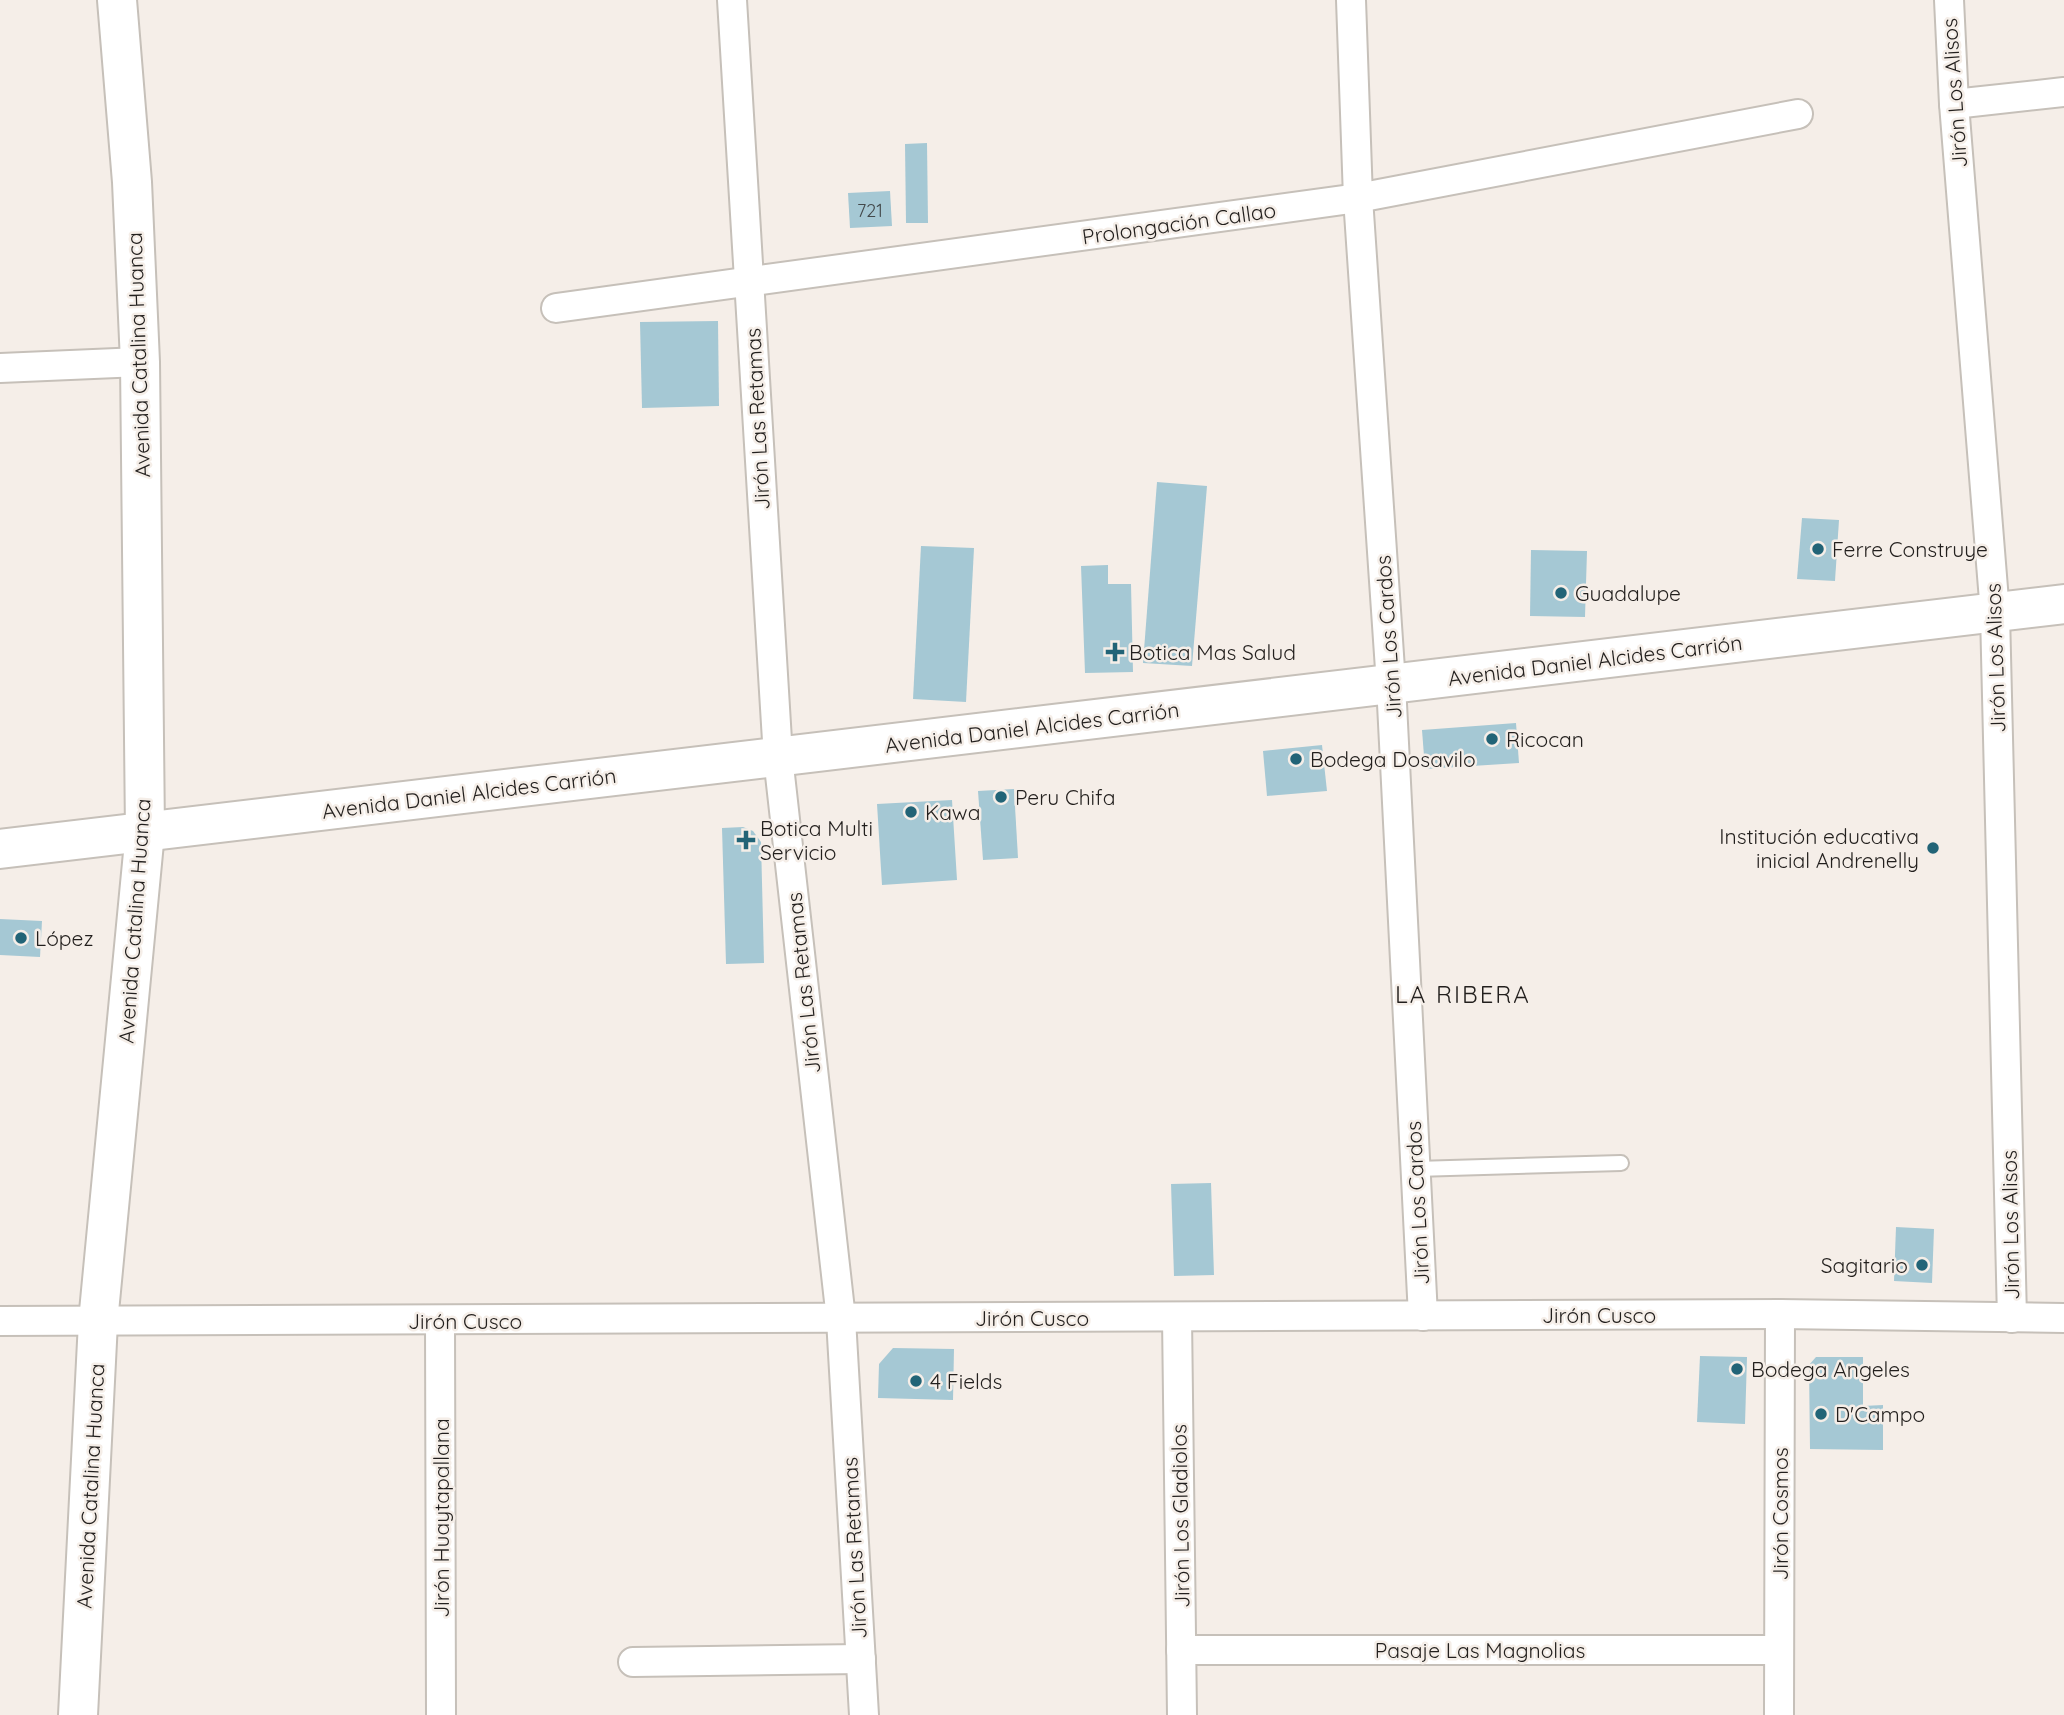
<svg xmlns="http://www.w3.org/2000/svg" width="2064" height="1715" viewBox="0 0 2064 1715" font-family="Quicksand,sans-serif">
<style>
.building{fill:#a5c8d4}
.lines{fill:none;stroke-linecap:round;stroke-linejoin:round}
.lane-casing{stroke:#c6c0b9;stroke-width:18}
.street-casing{stroke:#c6c0b9;stroke-width:32}
.secondary-casing{stroke:#c6c0b9;stroke-width:42}
.primary-casing{stroke:#c6c0b9;stroke-width:42}
.lane{stroke:#fff;stroke-width:14}
.street{stroke:#fff;stroke-width:28}
.secondary{stroke:#fff;stroke-width:38}
.primary{stroke:#fff;stroke-width:38}
.poi-dot{fill:#226477;stroke:#f5eee8;stroke-width:2.5}
.labels{text-anchor:middle;dominant-baseline:central;stroke-width:5;stroke-linejoin:round;paint-order:stroke}
.number-label{font-size:18px;fill:#43494b}
.street-label{font-size:21px;fill:#221f1d;stroke:#f5eee8}
.poi-label{font-size:21px;fill:#221f1d;stroke:#f5eee8;text-anchor:start}
.quarter-label{font-size:24px;letter-spacing:2px;fill:#221f1d;stroke:#f5eee8}
</style>
<rect width="100%" height="100%" fill="#f5eee8"/>
<g class="building">
<path d="M927 143 928 223H906L905 144Z"/>
<path d="M890 191 892 226 850 228 848 193Z"/>
<path d="M718 321 719 406 642 408 640 322Z"/>
<path d="M1157 482 1207 486 1192 666 1143 663Z"/>
<path d="M1802 518 1839 520 1835 581 1797 579Z"/>
<path d="M921 546 974 548 966 702 913 699Z"/>
<path d="M1531 550 1587 551 1585 617 1530 616Z"/>
<path d="M1108 565V584H1131L1133 672 1085 673 1081 566Z"/>
<path d="M1516 723 1519 763 1425 769 1422 730Z"/>
<path d="M1322 745 1327 791 1267 796 1263 751Z"/>
<path d="M1014 789 1018 858 983 860 978 791Z"/>
<path d="M952 800 957 880 882 885 877 804Z"/>
<path d="M743 827 753 831 761 842 764 963 726 964 722 828Z"/>
<path d="M0 919 42 921 40 957 0 955Z"/>
<path d="M1211 1183 1214 1275 1174 1276 1171 1184Z"/>
<path d="M1896 1227 1934 1229 1932 1283 1894 1281Z"/>
<path d="M893 1348 954 1349 953 1400 878 1398 879 1364Z"/>
<path d="M1700 1356 1747 1357 1745 1424 1697 1422Z"/>
<path d="M1816 1357H1863V1406L1883 1405V1450L1810 1449 1809 1365Z"/>
</g>
<g class="lines">
<defs>
<path id="lane" d="M1416 1169 1621 1163"/>
<g id="street">
<path d="M732 0 778 757 841 1319 864 1715"/>
<path d="M1351 0 1358 198 1391 684 1423 1316"/>
<path d="M1949 0 1954 104 1995 613 2012 1318"/>
<path d="M1954 104 2064 92"/>
<path d="M556 308 1358 198 1798 114"/>
<path d="M0 368 140 362"/>
<path d="M1177 1317 1182 1715"/>
<path d="M0 1321 1780 1314 2064 1318"/>
<path d="M440 1321 441 1715"/>
<path d="M1181 1650H1779"/>
<path d="M633 1662 861 1659"/>
<path d="M1779 1715 1780 1314"/>
</g>
<path id="secondary" d="M78 1715 98 1322 145 832 140 362 132 182 117 0"/>
<path id="primary" d="M0 849 2064 604"/>
</defs>
<use href="#lane" class="lane-casing"/>
<use href="#street" class="street-casing"/>
<use href="#secondary" class="secondary-casing"/>
<use href="#primary" class="primary-casing"/>
<use href="#lane" class="lane"/>
<use href="#street" class="street"/>
<use href="#secondary" class="secondary"/>
<use href="#primary" class="primary"/>
</g>
<g class="poi-dot">
<circle cx="1818" cy="549" r="7"/>
<circle cx="1561" cy="593" r="7"/>
<path d="M1111.5 641.5h7v7h7v7h-7v7h-7v-7h-7v-7h7z"/>
<circle cx="1492" cy="739" r="7"/>
<circle cx="1296" cy="759" r="7"/>
<circle cx="1001" cy="797" r="7"/>
<circle cx="911" cy="812" r="7"/>
<path d="M742.5 829.5h7v7h7v7h-7v7h-7v-7h-7v-7h7z"/>
<circle cx="1933" cy="848" r="7"/>
<circle cx="21" cy="938" r="7"/>
<circle cx="1922" cy="1265" r="7"/>
<circle cx="1737" cy="1369" r="7"/>
<circle cx="916" cy="1381" r="7"/>
<circle cx="1821" cy="1414" r="7"/>
</g>
<g class="labels">
<g class="number-label">
<text x="870" y="210">721</text>
</g>
<g class="street-label">
<text transform="translate(1954 93) rotate(-94)">Jirón Los Alisos</text>
<text transform="translate(1179 223) rotate(-8)">Prolongación Callao</text>
<text transform="translate(138 355) rotate(-92)">Avenida Catalina Huanca</text>
<text transform="translate(757 419) rotate(-93)">Jirón Las Retamas</text>
<text transform="translate(1388 637) rotate(-94)">Jirón Los Cardos</text>
<text transform="translate(1995 658) rotate(-92)">Jirón Los Alisos</text>
<text transform="translate(1595 660) rotate(-7)">Avenida Daniel Alcides Carrión</text>
<text transform="translate(1032 727) rotate(-7)">Avenida Daniel Alcides Carrión</text>
<text transform="translate(469 793) rotate(-7)">Avenida Daniel Alcides Carrión</text>
<text transform="translate(134 921) rotate(-86)">Avenida Catalina Huanca</text>
<text transform="translate(803 983) rotate(-96)">Jirón Las Retamas</text>
<text transform="translate(1417 1203) rotate(-93)">Jirón Los Cardos</text>
<text transform="translate(2010 1225) rotate(-91)">Jirón Los Alisos</text>
<text x="1599" y="1315">Jirón Cusco</text>
<text x="1032" y="1318">Jirón Cusco</text>
<text x="465" y="1321">Jirón Cusco</text>
<text transform="translate(90 1486) rotate(-87)">Avenida Catalina Huanca</text>
<text transform="translate(1780 1514) rotate(-90)">Jirón Cosmos</text>
<text transform="translate(1180 1516) rotate(-91)">Jirón Los Gladiolos</text>
<text transform="translate(441 1518) rotate(-90)">Jirón Huaytapallana</text>
<text transform="translate(854 1548) rotate(-93)">Jirón Las Retamas</text>
<text x="1480" y="1650">Pasaje Las Magnolias</text>
</g>
<g class="poi-label">
<text x="1832" y="549">Ferre Construye</text>
<text x="1575" y="593">Guadalupe</text>
<text x="1129" y="652">Botica Mas Salud</text>
<text x="1506" y="739">Ricocan</text>
<text x="1310" y="759">Bodega Dosavilo</text>
<text x="1015" y="797">Peru Chifa</text>
<text x="925" y="812">Kawa</text>
<text x="760" y="828">Botica Multi<tspan x="760" dy="24">Servicio</tspan></text>
<text x="1919" y="836" text-anchor="end">Institución educativa<tspan x="1919" dy="24">inicial Andrenelly</tspan></text>
<text x="35" y="938">López</text>
<text x="1908" y="1265" text-anchor="end">Sagitario</text>
<text x="1751" y="1369">Bodega Angeles</text>
<text x="930" y="1381">4 Fields</text>
<text x="1835" y="1414">D'Campo</text>
</g>
<g class="quarter-label">
<text x="1463" y="994">LA RIBERA</text>
</g>
</g>
</svg>
